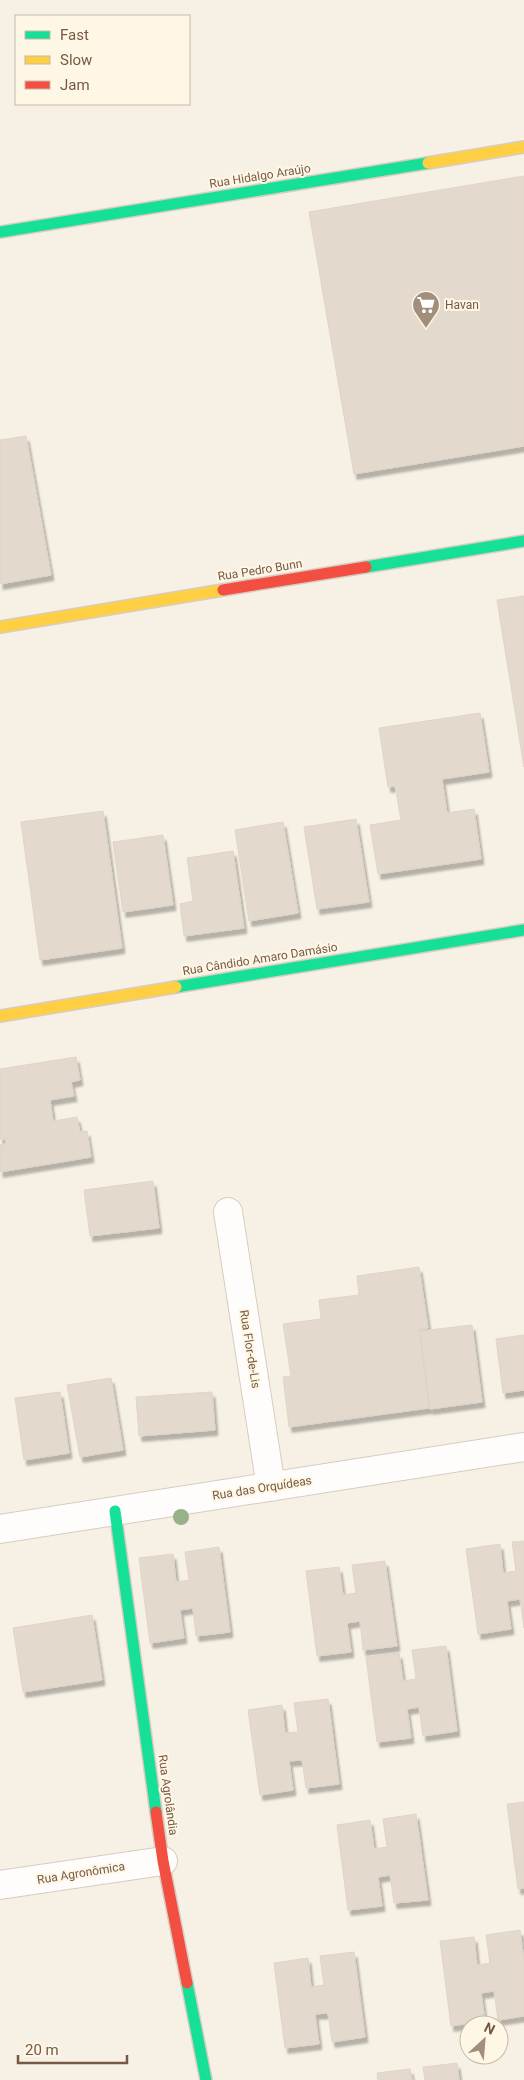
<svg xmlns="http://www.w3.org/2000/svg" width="524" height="2080" viewBox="0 0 524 2080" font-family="Roboto,sans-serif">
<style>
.building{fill:#e3d9cd;stroke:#e0d4c7;filter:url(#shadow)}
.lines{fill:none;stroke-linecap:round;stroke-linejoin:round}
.street-casing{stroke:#d6ccc0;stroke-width:30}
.fast-casing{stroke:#d7cdc1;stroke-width:14}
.slow-casing{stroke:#d7cdc1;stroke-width:14}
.jam-casing{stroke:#d7cdc1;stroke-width:14}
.street{stroke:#fefdfb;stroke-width:28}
.fast{stroke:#16e098;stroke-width:11}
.slow{stroke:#ffcf43;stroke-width:11}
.jam{stroke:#f24e42;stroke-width:11}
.tree{fill:#98b188}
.labels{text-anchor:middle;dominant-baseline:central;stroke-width:4;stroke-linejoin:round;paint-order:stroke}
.street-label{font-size:12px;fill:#765944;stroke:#fff7e6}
.poi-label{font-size:12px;fill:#765944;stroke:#fff7e6;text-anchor:start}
</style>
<defs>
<filter id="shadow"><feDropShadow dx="3" dy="5.5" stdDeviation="1" flood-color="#0004"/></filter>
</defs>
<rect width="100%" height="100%" fill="#f7f1e5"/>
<g class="building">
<path d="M524 176V446L354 474 309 212Z"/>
<path d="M26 436 51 575 0 584V440Z"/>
<path d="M524 596V767L497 600Z"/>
<path d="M480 713 489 772 442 779 447 813 474 809 481 859 378 874 370 825 401 820 395 786 388 787 379 728Z"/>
<path d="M103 811 122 948 40 960 21 822Z"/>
<path d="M356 819 369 902 317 909 304 827Z"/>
<path d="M283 822 298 913 249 921 235 830Z"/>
<path d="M163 835 173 905 123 912 113 842Z"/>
<path d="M233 851 244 928 184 936 180 904 193 901 187 858Z"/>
<path d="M76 1057 80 1080 71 1082 74 1096 50 1100 53 1121 77 1117 80 1132 87 1131 91 1157 0 1172V1145L6 1144 5 1139H0V1069Z"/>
<path d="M153 1181 159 1228 90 1236 84 1190Z"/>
<path d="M419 1267 428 1328 419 1330 429 1408 289 1427 283 1377 291 1376 283 1324 321 1319 319 1300 359 1295 357 1276Z"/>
<path d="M472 1325 482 1402 430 1409 420 1331Z"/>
<path d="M524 1335V1390L503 1393 496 1339Z"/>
<path d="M111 1378 123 1450 80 1457 67 1385Z"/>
<path d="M60 1392 69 1453 24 1460 15 1398Z"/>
<path d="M212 1392 215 1430 139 1436 136 1397Z"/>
<path d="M524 1541V1628L520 1599 507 1601 511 1629 478 1634 466 1549 500 1544 503 1573 516 1571 512 1542Z"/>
<path d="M219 1547 230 1632 196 1636 193 1608 180 1610 184 1638 150 1643 139 1558 173 1554 176 1582 189 1580 185 1552Z"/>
<path d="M385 1561 397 1646 363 1650 360 1621 347 1623 351 1652 317 1656 306 1571 339 1567 343 1595 356 1593 352 1565Z"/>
<path d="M92 1615 102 1680 23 1692 13 1628Z"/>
<path d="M446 1646 457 1731 423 1736 419 1707 407 1709 411 1738 377 1742 366 1657 399 1653 403 1681 416 1679 412 1650Z"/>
<path d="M328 1699 339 1784 306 1788 302 1760 289 1761 293 1790 260 1795 248 1710 282 1705 285 1733 298 1732 294 1703Z"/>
<path d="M524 1802V1888L518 1889 507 1804Z"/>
<path d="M416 1814 428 1900 394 1903 390 1875 378 1877 382 1906 348 1910 337 1825 370 1820 374 1849 387 1847 383 1819Z"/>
<path d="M520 1930 524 1961V2016L498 2020 494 1991 481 1993 485 2021 451 2026 440 1941 474 1937 477 1965 490 1963 486 1935Z"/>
<path d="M354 1952 365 2037 332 2042 328 2013 315 2014 319 2044 285 2048 274 1963 308 1958 311 1987 324 1985 320 1956Z"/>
<path d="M457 2063 459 2080H425L423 2067Z"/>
<path d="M410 2069 412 2080H378L377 2073Z"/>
</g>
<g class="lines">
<defs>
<g id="street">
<path d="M228 1212 271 1487"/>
<path d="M0 1529 524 1447"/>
<path d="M0 1885 163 1861"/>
</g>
<g id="fast">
<path d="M0 232 428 163"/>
<path d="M366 567 524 541"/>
<path d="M176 987 524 930"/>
<path d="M115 1511 156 1812"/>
<path d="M187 1983 206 2080"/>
</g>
<g id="slow">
<path d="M428 163 524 147"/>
<path d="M0 627 223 590"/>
<path d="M0 1016 176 987"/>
</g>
<g id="jam">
<path d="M223 590 366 567"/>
<path d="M156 1812 163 1861 187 1983"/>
</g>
</defs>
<use href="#street" class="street-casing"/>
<use href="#fast" class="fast-casing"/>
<use href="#slow" class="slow-casing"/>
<use href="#jam" class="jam-casing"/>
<use href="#street" class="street"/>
<use href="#fast" class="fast"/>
<use href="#slow" class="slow"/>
<use href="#jam" class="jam"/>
</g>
<circle class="tree" cx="181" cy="1517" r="8"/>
<defs>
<symbol id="supermarket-pin" viewBox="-11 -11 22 30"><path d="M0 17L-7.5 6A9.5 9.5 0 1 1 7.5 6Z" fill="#a38e7c" stroke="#fff7e6"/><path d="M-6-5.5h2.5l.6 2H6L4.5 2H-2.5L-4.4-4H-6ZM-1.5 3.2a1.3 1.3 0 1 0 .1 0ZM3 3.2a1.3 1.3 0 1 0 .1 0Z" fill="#fff"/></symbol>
</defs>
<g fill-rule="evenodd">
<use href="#supermarket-pin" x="410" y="289" width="32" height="43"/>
</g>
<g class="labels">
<g class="street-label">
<text transform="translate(260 176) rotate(-9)">Rua Hidalgo Araújo</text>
<text transform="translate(260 570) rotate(-9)">Rua Pedro Bunn</text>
<text transform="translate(260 959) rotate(-9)">Rua Cândido Amaro Damásio</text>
<text transform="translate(250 1349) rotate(81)">Rua Flor-de-Lis</text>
<text transform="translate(262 1488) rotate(-9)">Rua das Orquídeas</text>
<text transform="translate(168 1795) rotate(82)">Rua Agrolândia</text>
<text transform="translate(81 1873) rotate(-9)">Rua Agronômica</text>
</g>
<g class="poi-label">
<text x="445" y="305">Havan</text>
</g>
</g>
<rect x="15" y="15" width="175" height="90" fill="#fff7e6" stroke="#c8b8a5"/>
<rect x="25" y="31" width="25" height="8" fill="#16e098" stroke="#c8b8a5"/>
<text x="60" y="40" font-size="15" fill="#765944">Fast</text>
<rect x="25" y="56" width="25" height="8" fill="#ffcf43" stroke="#c8b8a5"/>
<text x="60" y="65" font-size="15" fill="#765944">Slow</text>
<rect x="25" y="81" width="25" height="8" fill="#f24e42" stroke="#c8b8a5"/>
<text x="60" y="90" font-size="15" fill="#765944">Jam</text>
<g transform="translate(484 2040) rotate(26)"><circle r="24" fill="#fff7e6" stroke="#c8b8a5"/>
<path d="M0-4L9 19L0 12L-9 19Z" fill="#a38e7c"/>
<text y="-8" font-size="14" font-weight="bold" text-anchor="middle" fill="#765944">N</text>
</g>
<path d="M18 2055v8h109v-8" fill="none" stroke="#765944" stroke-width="2.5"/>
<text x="25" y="2055" font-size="15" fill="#765944" stroke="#fff7e6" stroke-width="4" paint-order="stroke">20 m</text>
</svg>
